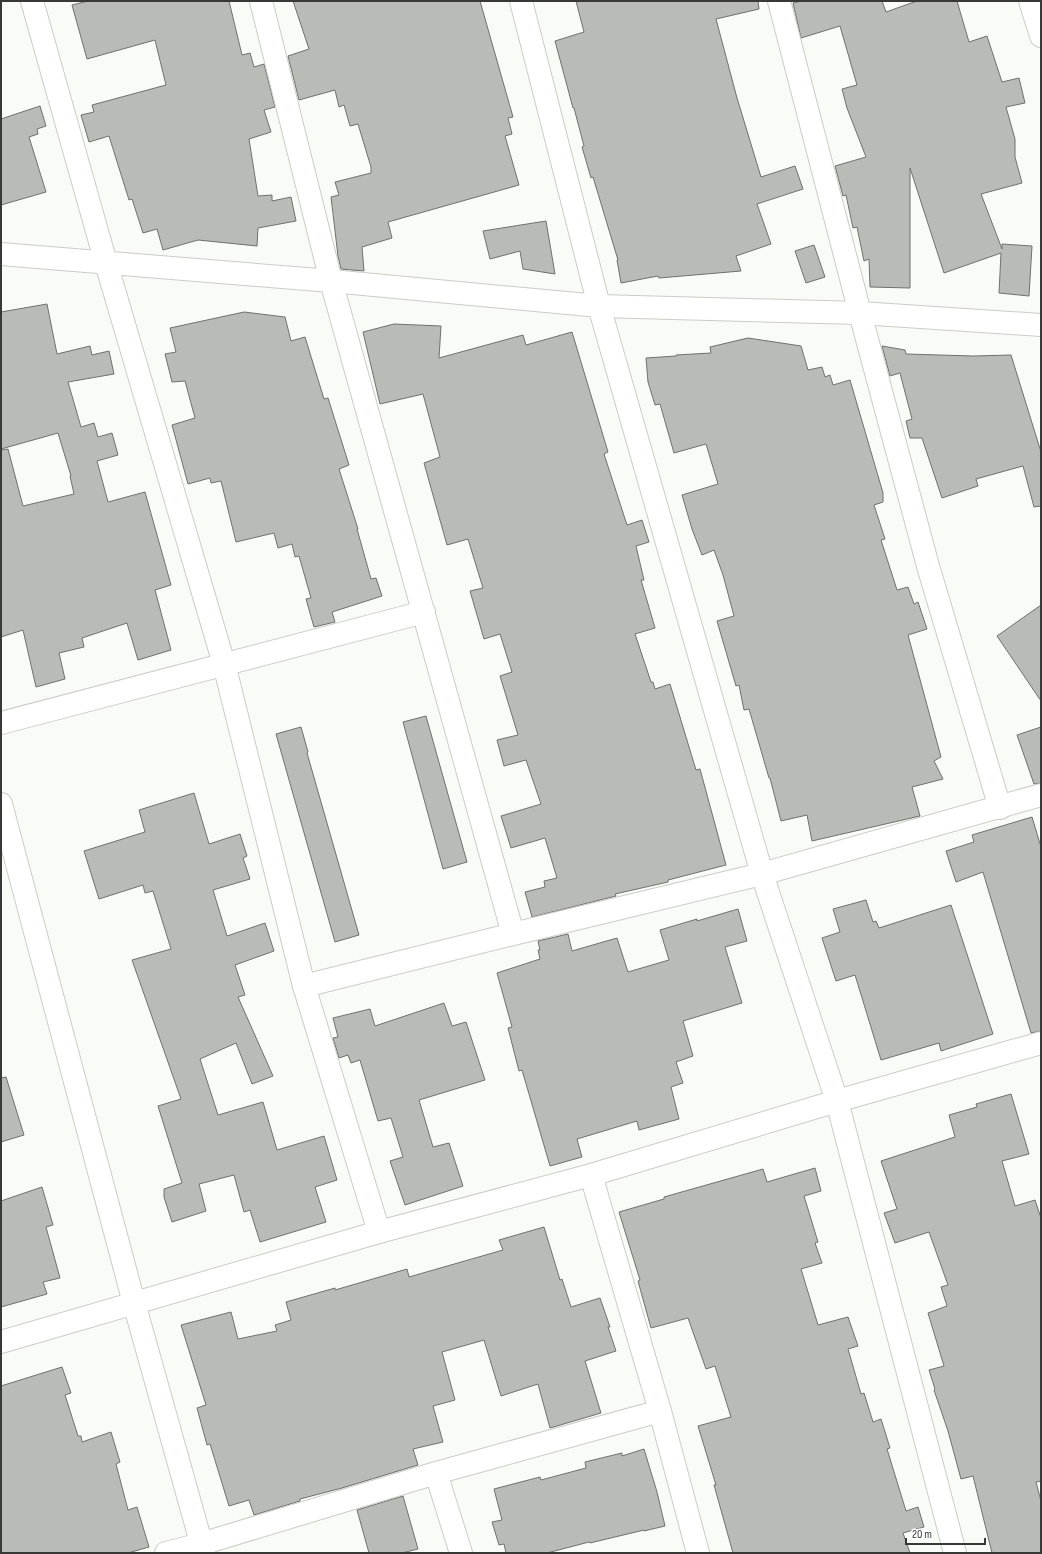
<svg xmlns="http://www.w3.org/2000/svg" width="1042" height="1554" viewBox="0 0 1042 1554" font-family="'Sofia Sans Condensed',sans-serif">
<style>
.building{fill:#b9bcb6;stroke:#6f716c}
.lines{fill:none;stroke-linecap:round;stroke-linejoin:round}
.street-casing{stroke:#cacdc7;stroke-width:24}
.street{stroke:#fff;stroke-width:22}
</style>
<rect width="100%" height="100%" fill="#f9fcf6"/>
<g class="building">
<path d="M88 1H229L242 55 250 53 254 67 264 64 275 107 264 110 271 132 249 139 258 196 272 195V201L291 197 296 221 258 228 257 246 198 240 163 250 157 229 143 233 132 199 129 200 109 136 89 142 81 115 94 112 92 105 166 85 155 40 87 59 72 5Z"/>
<path d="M293 1H480L513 117 508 118 512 134 505 136 519 185 388 222 392 238 362 247 364 271 341 269 338 256 331 197 339 195 335 182 371 173V167L358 124 350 126 344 105 339 107 335 90 299 100 288 56 309 49Z"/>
<path d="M576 1H758L759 9 716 19 737 98 761 177 795 166 803 189 757 204 771 244 736 256 741 271 659 278 658 276 621 283 617 260H618L593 177 591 178 582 147 584 146 574 108H573L555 41 584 32Z"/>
<path d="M801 1H882L886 12 917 1H957L969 42 987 36 1002 82 1019 78 1025 103 1006 107 1015 139V157L1022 183 981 194 1002 249V244L1032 246 1029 296 999 293 1001 253 944 273 910 168V288L870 287 869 259 864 261 857 227 853 228 846 195 843 196 835 166 866 157 847 108 842 89 857 85 840 26 801 38 793 3Z"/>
<path d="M40 106 46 126 37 129 38 134 29 137 46 192 1 205V119Z"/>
<path d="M546 221 555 274 523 269 520 251 490 259 483 231Z"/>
<path d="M814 245 825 277 806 283 795 251Z"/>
<path d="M47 304 57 354 90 346 92 355 109 351 114 374 68 382 81 427 94 423 98 437 112 433 118 455 97 461 108 502 145 492 171 585 155 590 171 650 138 660 127 623 82 638 84 647 59 653 65 679 36 687 23 630 1 637V450L8 449 23 506 74 494 70 476H71L58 433 1 449V312Z"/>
<path d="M244 312 285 317 291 341 305 337 324 399 328 398 349 465 339 469 358 529H357L371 579 376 578 382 596 332 612 335 622 314 627 306 599 311 598 299 556 295 557 292 544 278 548 274 533 236 542 221 481 211 483 210 478 188 484 172 425 195 418 185 381 172 382 165 354 176 352 170 328Z"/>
<path d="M394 324 441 326 439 358 523 335 526 345 572 332 608 452 604 454 627 525 642 520 649 542 636 546 644 580H641L655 628 635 634 651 682H653L655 689 670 684 696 770 700 769 726 865 668 880V882L615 894 616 896 532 917 525 892 545 887 544 881 557 878 545 838 511 848 501 816 541 804 526 760 504 766 497 740 518 735 500 676 512 672 500 634 484 639 470 591 483 588 468 539 447 545 424 463 440 457 423 394 380 404 363 332Z"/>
<path d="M748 338 801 346 808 370 822 367 825 377 830 375 833 385 850 380 883 493V502L874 505 885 539 881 540 897 590 908 587 914 604 918 602 927 629 908 635 941 757 934 761 943 779 912 787 920 816 812 841 807 815 781 821 770 778H769L749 709 744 710 739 685 736 686 717 621 734 616 723 575 714 550 702 555 692 529 682 495 718 484 706 444 674 453 660 404 655 405 648 382 646 358 676 356V355L711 353 710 347Z"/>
<path d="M882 346 905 350 906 354 973 356 1011 355 1041 452V506L1034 507 1023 466 976 479 978 486 942 498 922 438H910L906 421 912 419 900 373 890 376Z"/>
<path d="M1041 605V701L997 636Z"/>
<path d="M426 716 467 862 443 869 403 722Z"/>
<path d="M301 727 308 752 307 753 359 935 335 942 276 734Z"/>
<path d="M1041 727V783L1034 784 1017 735Z"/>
<path d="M194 793 209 844 240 834 247 856 243 858 250 879 213 890 227 936 265 923 274 951 235 965 245 995 238 997 273 1076 252 1084 236 1043 200 1059 218 1115 263 1102 277 1150 324 1136 337 1180 315 1187 326 1222 260 1242 250 1210 244 1212 234 1175 199 1184 206 1211 172 1222 164 1197V1189L182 1183 158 1106 181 1099 132 960 171 949 153 891 145 893 143 885 99 899 84 851 145 832 139 810Z"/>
<path d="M1032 817 1041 847V1031L1031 1033 983 872 956 882 946 851 974 842 972 835Z"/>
<path d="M866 900 873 922 876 921 879 928 951 905 993 1034 941 1051 939 1043 881 1060 855 975 836 981 822 938 840 932 833 909Z"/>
<path d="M738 909 747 941 725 947 742 1003 683 1021 693 1056 676 1062 683 1083 671 1087 679 1119 639 1130 637 1121 577 1139 582 1157 550 1166 522 1070 519 1071 508 1028 512 1027 497 973 540 959 538 950H540L538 941 568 934 572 951 617 938 628 972 669 960 660 930 697 919V921Z"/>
<path d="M444 1003 452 1026 466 1022 485 1080 419 1100 433 1147 449 1143 463 1186 405 1205 390 1161 403 1157 391 1118 378 1121 360 1060 351 1063 348 1055 339 1058 333 1038 338 1037 333 1018 370 1009 375 1026Z"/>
<path d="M6 1077 24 1135 1 1142V1078Z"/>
<path d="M1011 1094 1029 1154 1002 1161 1015 1206 1035 1200 1041 1218V1481L1036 1482 1041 1501V1553H992L973 1476 961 1479 948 1431 934 1390 935 1389 929 1370 944 1366 928 1313 947 1306 941 1287 948 1285 929 1232 895 1243 884 1213 897 1209 881 1161 955 1137 949 1115 977 1107 976 1104Z"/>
<path d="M815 1168 821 1191 804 1196 818 1242 815 1243 822 1263 801 1269 818 1325 848 1317 858 1346 848 1349 861 1394 864 1393 873 1422 881 1419 890 1448 887 1449 906 1511 918 1507 924 1527 903 1533 910 1553H733L714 1485H716L698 1426 731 1417 715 1366 706 1369 688 1318 651 1328 638 1281 640 1280 619 1212 664 1199V1197L763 1169 767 1182Z"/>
<path d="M42 1187 53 1225 46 1227 60 1278 43 1282 47 1294 1 1307V1201Z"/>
<path d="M544 1227 560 1280 562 1279 571 1307 600 1298 610 1327H608L616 1351 585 1361 601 1413 550 1428 538 1384 501 1396 484 1340 442 1352 455 1400 433 1406 443 1442 413 1449 418 1465 342 1488 300 1499V1501L254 1515 249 1500 229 1506 210 1444 207 1445 197 1408 206 1405 181 1325 231 1312 238 1339 277 1331 275 1325 291 1320 286 1302 335 1288V1290L407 1269 409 1277 503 1250 499 1240Z"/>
<path d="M62 1367 71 1393 65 1395 78 1436H81L82 1442 111 1432 120 1462 116 1464 128 1510 137 1507 149 1547 128 1553H1V1386Z"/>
<path d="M644 1449 657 1492 665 1526 644 1531V1530L590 1543 589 1542 547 1553H506L504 1544 499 1545 492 1522 502 1520 494 1489 540 1477 541 1480 586 1468 585 1462 622 1453V1456Z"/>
<path d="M403 1496 418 1549 402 1553H369L357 1510Z"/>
</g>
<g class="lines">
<defs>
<g id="street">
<path d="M32 1 106 263 224 664 304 986 379 1232"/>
<path d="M261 1 331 281 513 934"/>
<path d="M521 1 599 306 762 874 837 1101 955 1553"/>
<path d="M779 1 860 313 928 566 1000 808"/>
<path d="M1030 1 1041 36"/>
<path d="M1 254 331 281 599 306 860 313 1041 325"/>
<path d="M1 723 424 612"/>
<path d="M1 804 134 1303 204 1553"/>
<path d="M304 986 513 934 762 874 1041 795"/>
<path d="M591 1175 660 1411 698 1553"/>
<path d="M1 1342 379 1232 591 1175 837 1101 1041 1043"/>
<path d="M436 1473 461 1553"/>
<path d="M166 1553 201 1544 436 1473 660 1411"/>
</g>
</defs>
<use href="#street" class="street-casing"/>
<use href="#street" class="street"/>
</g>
<rect width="1042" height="1554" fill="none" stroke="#383937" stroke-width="4"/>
<path d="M906 1538v6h79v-6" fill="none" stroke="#383937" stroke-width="2"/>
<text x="912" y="1538" font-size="12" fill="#383937" stroke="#ffffff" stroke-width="3" paint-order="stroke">20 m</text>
</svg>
